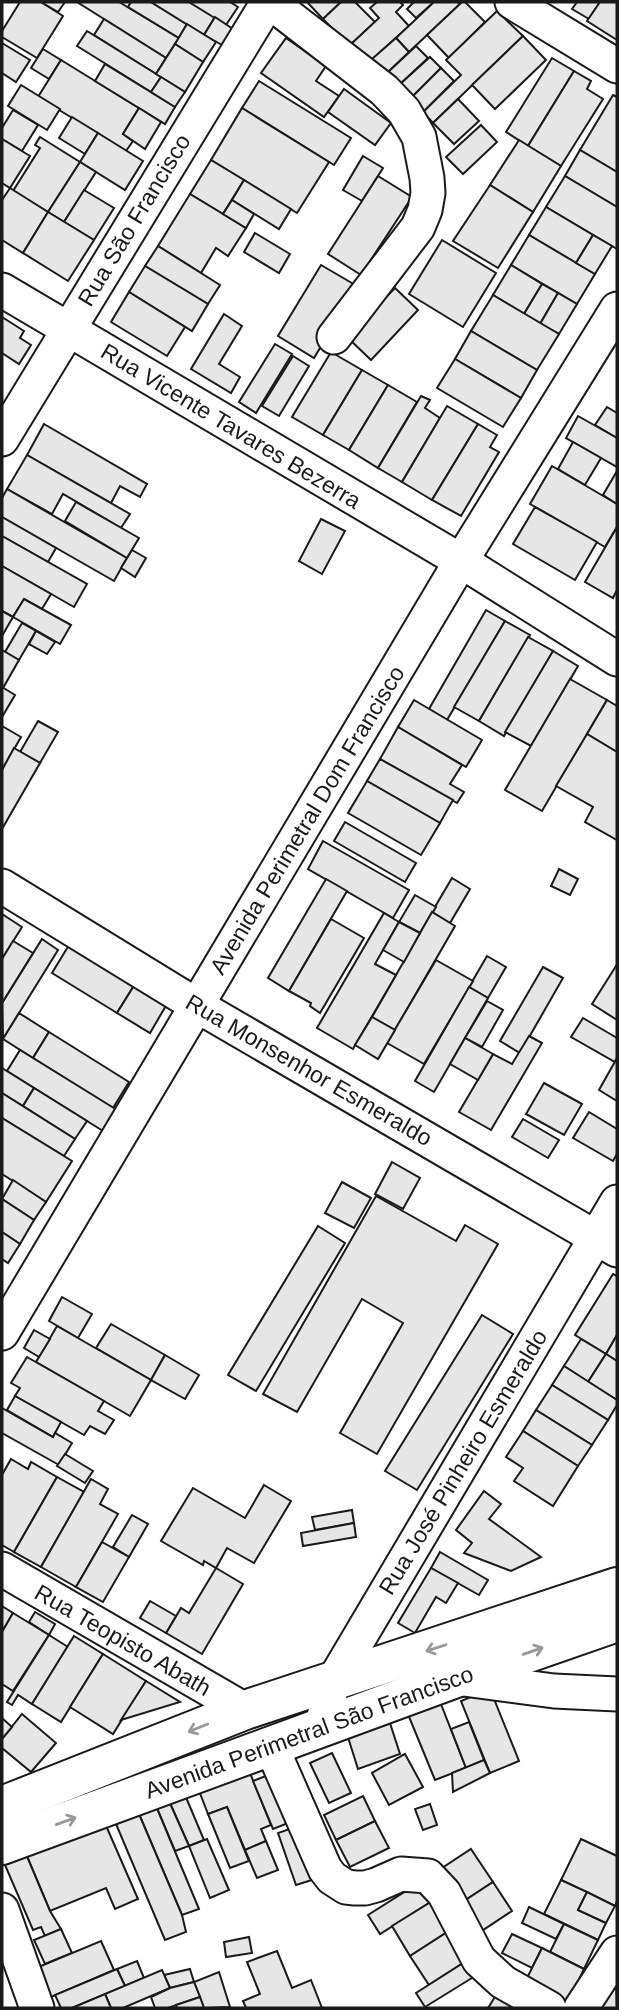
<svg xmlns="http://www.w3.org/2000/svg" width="619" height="2010" viewBox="0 0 619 2010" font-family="Arial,sans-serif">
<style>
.building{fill:#e6e6e6;stroke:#1a1a1a;stroke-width:2}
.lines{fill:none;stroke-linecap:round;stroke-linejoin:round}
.minor-casing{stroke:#1a1a1a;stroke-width:37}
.major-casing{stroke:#1a1a1a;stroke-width:42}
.minor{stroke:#fff;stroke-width:33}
.major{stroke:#fff;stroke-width:38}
.oneway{stroke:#989898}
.labels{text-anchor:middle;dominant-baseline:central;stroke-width:5;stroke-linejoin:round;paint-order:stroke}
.street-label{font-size:23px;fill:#1a1a1a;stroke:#fff}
</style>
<rect width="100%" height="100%" fill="#fff"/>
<g class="building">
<path d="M20 2H41L63 16 37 58 2 37V31Z"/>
<path d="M41 2H65L58 12Z"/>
<path d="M77 2H119L179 38 166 58Z"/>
<path d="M131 2H151L187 24 179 38 128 7Z"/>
<path d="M151 2H189L215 17 204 35Z"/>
<path d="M189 2H230L238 7 226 25Z"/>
<path d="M307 2H341L323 19Z"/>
<path d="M341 2H355L375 22 349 46 323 19Z"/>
<path d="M377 2H400L403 5 396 12 409 26 366 65 349 46 379 18 370 8Z"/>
<path d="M414 2H434L416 18 407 9Z"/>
<path d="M434 2H457L460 4 409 52 396 38Z"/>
<path d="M462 2H465L485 22 449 58 427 35Z"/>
<path d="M577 2H600L589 19 572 9Z"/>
<path d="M600 2H617V40L587 21Z"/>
<path d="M497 11 523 36 433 123 423 112 461 75 446 60Z"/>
<path d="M215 17 233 29 222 45 204 35Z"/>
<path d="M104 19 166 58 156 74 94 35Z"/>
<path d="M187 24 216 42 203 62 175 44Z"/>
<path d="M87 31 161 77 151 92 77 46Z"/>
<path d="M523 36 546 60 495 109 472 85Z"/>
<path d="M286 38 326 66 316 81 339 96 324 117 261 73Z"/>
<path d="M396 38 409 52 386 74 372 59Z"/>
<path d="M2 43 30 60 16 82 2 73Z"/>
<path d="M175 44 203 62 185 92 156 74Z"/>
<path d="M416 46 428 58 398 86 386 74Z"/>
<path d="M43 49 61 60 49 79 31 68Z"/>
<path d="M430 57 441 68 410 99 398 86Z"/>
<path d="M552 58 574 71 528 146 506 132Z"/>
<path d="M61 60 139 108 123 134 133 141 126 151 38 97Z"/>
<path d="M105 64 175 107 165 124 95 81Z"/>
<path d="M441 68 454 81 423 112 410 99Z"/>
<path d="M574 71 591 81 587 89 603 99 561 166 528 146Z"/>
<path d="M161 77 185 92 175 107 151 92Z"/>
<path d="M259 81 351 138 334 165 242 108Z"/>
<path d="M21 85 60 109 47 130 8 106Z"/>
<path d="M344 89 391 123 375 145 328 112Z"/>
<path d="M613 95 617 97V172L580 150Z"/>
<path d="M458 99 479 121 454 144 433 123Z"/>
<path d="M139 108 161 122 145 149 123 134Z"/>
<path d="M242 108 329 162 297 213 211 160Z"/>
<path d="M13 110 38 125 22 151 2 139V128Z"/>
<path d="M72 117 98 133 85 154 59 138Z"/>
<path d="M481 125 497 142 463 174 446 157Z"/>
<path d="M98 133 143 161 125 190 80 162Z"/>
<path d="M40 137 80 162 48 212 13 191 40 148 35 145Z"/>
<path d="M2 139 30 156 10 188 2 183Z"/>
<path d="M519 140 561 166 533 212 490 185Z"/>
<path d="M580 150 617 172V207L565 176Z"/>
<path d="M363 156 383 168 362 201 343 190Z"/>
<path d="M211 160 244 180 223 214 190 194Z"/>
<path d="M80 162 96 172 64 222 48 212Z"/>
<path d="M378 176 412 197 361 275 328 254Z"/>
<path d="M565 176 617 207V249L546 207Z"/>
<path d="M244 180 291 209 279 229 232 200Z"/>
<path d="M490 185 533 212 498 268 453 241Z"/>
<path d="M10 188 48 212 23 253 2 240V200Z"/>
<path d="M84 190 114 208 94 240 64 222Z"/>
<path d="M190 194 246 228 228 256 216 248 201 273 158 246Z"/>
<path d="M232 200 254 214 246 228 223 214Z"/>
<path d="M546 207 593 235 576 263 529 235Z"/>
<path d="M48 212 94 240 68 281 23 253Z"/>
<path d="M255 233 290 254 279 273 244 252Z"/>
<path d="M529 235 595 274 577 304 511 265Z"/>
<path d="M593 235 612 246 595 274 576 263Z"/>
<path d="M442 240 496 273 463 327 409 294Z"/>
<path d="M158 246 220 285 208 304 145 266Z"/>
<path d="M321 265 357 286 314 358 278 336Z"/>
<path d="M511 265 542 284 524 314 493 295Z"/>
<path d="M145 266 208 304 192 331 129 292Z"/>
<path d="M542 284 558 293 540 324 524 314Z"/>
<path d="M395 288 418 310 371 360 347 337Z"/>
<path d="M129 292 185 327 167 356 111 322Z"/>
<path d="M558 293 577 304 559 334 540 324Z"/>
<path d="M493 295 559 334 537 370 471 331Z"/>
<path d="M224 314 242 326 219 364 240 377 231 393 191 369Z"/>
<path d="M2 317 24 331 20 338 31 345 19 364 2 353Z"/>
<path d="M471 331 537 370 521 398 455 359Z"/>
<path d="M275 344 292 354 256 413 239 402Z"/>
<path d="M331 352 362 370 323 435 292 417Z"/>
<path d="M293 356 309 366 279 416 262 406Z"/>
<path d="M455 359 521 398 503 427 437 388Z"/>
<path d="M362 370 388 385 349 450 323 435Z"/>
<path d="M388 385 417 402 378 468 349 450Z"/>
<path d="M421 396 430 400 425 408 440 418 402 482 378 468Z"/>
<path d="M447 406 478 424 432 500 402 482Z"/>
<path d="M607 407 617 413V438L595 425Z"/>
<path d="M578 416 617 438V467L566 438Z"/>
<path d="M44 424 147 484 140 497 120 486 111 503 27 455Z"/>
<path d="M478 424 497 435 490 447 499 452 461 516 432 500Z"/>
<path d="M573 442 601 458 585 485 558 469Z"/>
<path d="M27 455 130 514 121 528 63 494 52 514 7 489Z"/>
<path d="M552 466 617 504V527L605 547 530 504Z"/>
<path d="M617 471V504L603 495Z"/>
<path d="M7 489 127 558 114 581 2 517V498Z"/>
<path d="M76 502 139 538 127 558 65 521Z"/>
<path d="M535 507 597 542 575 580 513 544Z"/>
<path d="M2 517 56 548 48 562 2 536Z"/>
<path d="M321 519 345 531 322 574 299 561Z"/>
<path d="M617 527V590L613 598 585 582Z"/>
<path d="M2 536 87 584 74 607 2 566Z"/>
<path d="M132 550 146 558 135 577 121 568Z"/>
<path d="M2 566 51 594 42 609 24 599 13 617 2 611Z"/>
<path d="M24 599 71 625 60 644 13 617Z"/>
<path d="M486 610 505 621 447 720 429 709Z"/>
<path d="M2 611 13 617 2 636Z"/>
<path d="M505 621 530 635 479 721 454 707Z"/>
<path d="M22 623 36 631 19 660 5 652Z"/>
<path d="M36 631 55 642 47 654 29 644Z"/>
<path d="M528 637 553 651 504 736 479 721Z"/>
<path d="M2 650 19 660 3 688 2 687Z"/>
<path d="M553 651 578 666 531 746 505 732Z"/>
<path d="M570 679 607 700 542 811 505 790Z"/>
<path d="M2 687 15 695 2 717Z"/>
<path d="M414 700 482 740 466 767 398 727Z"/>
<path d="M607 700 617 706V752L587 734Z"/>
<path d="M38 721 58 732 40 763 20 752Z"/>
<path d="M2 726 21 737 2 770Z"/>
<path d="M398 727 462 765 450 784 464 792 457 803 380 759Z"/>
<path d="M587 734 617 752V840L585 822 593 807 556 786Z"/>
<path d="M14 748 40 763 2 829V770Z"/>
<path d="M380 759 453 800 440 823 367 781Z"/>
<path d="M367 781 440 823 421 855 348 813Z"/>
<path d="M345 822 416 863 405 882 334 841Z"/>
<path d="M323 841 409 890 393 918 308 869Z"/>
<path d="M559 869 578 879 570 895 551 886Z"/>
<path d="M452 878 470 889 450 923 432 912Z"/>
<path d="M326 879 347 891 289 991 268 978Z"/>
<path d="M415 895 436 907 420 933 399 922Z"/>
<path d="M432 912 455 926 395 1030 372 1017Z"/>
<path d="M384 913 399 922 375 964 396 975 353 1049 317 1028Z"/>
<path d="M2 914 22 927 2 959Z"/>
<path d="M331 919 364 938 320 1013 310 1006 311 1003 289 991Z"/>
<path d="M399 922 420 933 404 962 383 950Z"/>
<path d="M42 939 58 950 3 1039 2 1003Z"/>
<path d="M13 941 33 953 2 1003V959Z"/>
<path d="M69 945 135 984 117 1013 52 973Z"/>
<path d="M487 956 506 967 488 998 469 987Z"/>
<path d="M436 960 473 981 424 1064 387 1043Z"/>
<path d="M616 966 617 967V1020L592 1004Z"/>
<path d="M543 967 563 978 520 1053 500 1041Z"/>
<path d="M135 984 167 1004 150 1033 117 1013Z"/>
<path d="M469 987 488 998 434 1092 415 1081Z"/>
<path d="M487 1001 503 1010 482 1047 465 1038Z"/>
<path d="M19 1013 49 1032 33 1058 3 1039Z"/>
<path d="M372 1017 395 1030 378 1059 355 1045Z"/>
<path d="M583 1018 617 1038V1058L615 1062 571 1037Z"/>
<path d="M49 1032 129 1082 113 1108 33 1058Z"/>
<path d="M529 1036 542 1043 491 1130 459 1112 493 1054 512 1064Z"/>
<path d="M465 1038 493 1054 478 1080 450 1064Z"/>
<path d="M20 1050 117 1110 103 1131 7 1071Z"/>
<path d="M617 1058V1101L599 1090Z"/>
<path d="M2 1068 34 1088 23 1106 2 1093Z"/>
<path d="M544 1083 582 1104 564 1135 526 1114Z"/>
<path d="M34 1088 87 1121 75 1139 23 1106Z"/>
<path d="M2 1093 75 1139 64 1156 2 1118Z"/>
<path d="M589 1112 617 1129V1154L613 1161 573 1138Z"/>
<path d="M2 1118 72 1161 46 1202 2 1174Z"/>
<path d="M523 1119 559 1140 548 1158 512 1137Z"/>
<path d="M392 1162 420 1178 403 1209 375 1194Z"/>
<path d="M13 1180 46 1202 34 1220 2 1199Z"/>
<path d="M342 1182 371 1198 354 1228 325 1213Z"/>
<path d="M376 1196 456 1241 465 1225 498 1244 377 1454 340 1433 403 1323 362 1299 297 1412 263 1394Z"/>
<path d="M2 1199 34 1220 20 1244 2 1232Z"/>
<path d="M318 1226 345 1243 256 1391 228 1375Z"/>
<path d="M2 1232 20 1244 8 1263 2 1259Z"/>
<path d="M613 1274 617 1276V1335L606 1354 575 1335Z"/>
<path d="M62 1297 92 1314 78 1338 49 1321Z"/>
<path d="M482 1315 513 1334 417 1490 385 1471Z"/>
<path d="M111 1324 165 1355 151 1380 96 1348Z"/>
<path d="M57 1326 151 1380 130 1416 36 1362Z"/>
<path d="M34 1330 50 1339 39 1357 24 1348Z"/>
<path d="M617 1335V1361L606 1354Z"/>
<path d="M581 1339 606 1354 588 1382 564 1366Z"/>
<path d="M606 1354 617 1361V1400L588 1382Z"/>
<path d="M165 1355 199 1375 185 1399 151 1380Z"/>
<path d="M27 1357 104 1401 98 1411 114 1420 105 1434 90 1426 84 1435 15 1396 20 1388 11 1383Z"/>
<path d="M564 1366 617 1400V1405L608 1420 552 1385Z"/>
<path d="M552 1385 608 1420 592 1445 536 1410Z"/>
<path d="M15 1396 61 1422 53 1437 7 1410Z"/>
<path d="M2 1408 53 1437 55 1433 72 1443 59 1465 2 1433Z"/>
<path d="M536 1410 592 1445 578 1466 523 1431Z"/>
<path d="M523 1431 578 1466 553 1506 514 1481 523 1468 506 1457Z"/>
<path d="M65 1454 93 1471 85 1483 57 1466Z"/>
<path d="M11 1459 28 1469 31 1462 57 1477 14 1552 2 1545V1475Z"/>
<path d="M57 1477 84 1492 41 1567 14 1552Z"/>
<path d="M91 1479 108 1489 100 1504 118 1514 76 1587 41 1567Z"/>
<path d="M264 1485 291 1501 254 1563 227 1548 216 1568 204 1561 203 1565 161 1541 193 1488 245 1518Z"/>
<path d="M484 1491 501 1504 489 1519 541 1557 511 1571 464 1553 472 1543 456 1530Z"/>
<path d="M352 1510 354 1523 315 1530 312 1517Z"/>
<path d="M132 1515 148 1524 129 1557 113 1547Z"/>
<path d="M354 1523 356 1537 303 1546 301 1533Z"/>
<path d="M102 1542 129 1557 103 1602 76 1587Z"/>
<path d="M440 1552 488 1580 479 1595 431 1568Z"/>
<path d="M216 1568 243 1584 202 1654 166 1633 181 1608 189 1613Z"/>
<path d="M431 1568 458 1583 446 1603 436 1597 415 1633 398 1623Z"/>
<path d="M150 1601 176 1616 166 1633 140 1618Z"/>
<path d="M2 1606 13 1613 2 1632Z"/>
<path d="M35 1612 55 1624 49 1635 29 1622Z"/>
<path d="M13 1613 49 1635 13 1691 2 1684V1632Z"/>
<path d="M49 1635 68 1647 32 1704 18 1695 12 1705 7 1702Z"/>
<path d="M74 1636 103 1654 61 1722 32 1704Z"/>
<path d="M103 1654 146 1681 113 1734 70 1707Z"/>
<path d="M146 1681 180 1702 121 1720Z"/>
<path d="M490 1689 519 1761 490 1773 461 1701Z"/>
<path d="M437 1694 466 1768 435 1780 405 1707Z"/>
<path d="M22 1714 56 1743 31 1772 2 1748V1739Z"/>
<path d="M388 1717 400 1754 358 1769 346 1731Z"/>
<path d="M2 1718 12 1727 2 1739Z"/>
<path d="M469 1722 484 1760 466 1768 451 1729Z"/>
<path d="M332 1753 351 1793 329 1803 310 1763Z"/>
<path d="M405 1754 423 1787 389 1805 372 1773Z"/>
<path d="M484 1760 490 1773 453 1792 452 1773Z"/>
<path d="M248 1768 271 1825 261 1829 266 1841 245 1850 227 1807 208 1814 198 1788Z"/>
<path d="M276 1772 296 1820 273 1829 253 1781Z"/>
<path d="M185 1795 204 1840 189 1846 169 1801Z"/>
<path d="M363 1796 375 1821 336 1840 324 1815Z"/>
<path d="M169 1801 189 1846 175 1851 156 1806Z"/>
<path d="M430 1804 437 1825 423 1830 415 1809Z"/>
<path d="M156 1806 199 1909 182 1915 139 1814Z"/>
<path d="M227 1807 249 1861 230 1868 208 1814Z"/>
<path d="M139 1814 182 1915 186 1932 165 1940 116 1824Z"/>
<path d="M104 1821 138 1899 115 1909 106 1888 50 1911 26 1854Z"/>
<path d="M375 1821 389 1848 350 1867 336 1840Z"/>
<path d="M301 1825 318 1878 296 1885 278 1833Z"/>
<path d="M207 1839 229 1890 210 1898 189 1846Z"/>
<path d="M581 1839 617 1856V1901L615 1906 561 1880Z"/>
<path d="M266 1841 278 1870 257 1878 245 1850Z"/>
<path d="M471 1849 493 1882 461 1903 439 1870Z"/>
<path d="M26 1854 50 1911 61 1929 45 1936 41 1927 33 1930 5 1865Z"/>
<path d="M561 1880 587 1892 578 1910 606 1923 598 1940 544 1914Z"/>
<path d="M422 1881 434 1900 380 1934 368 1915Z"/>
<path d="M493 1882 512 1911 480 1932 461 1903Z"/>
<path d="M587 1892 615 1906 606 1923 578 1910Z"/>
<path d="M434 1900 452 1929 410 1956 392 1926Z"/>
<path d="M529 1907 564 1924 556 1939 522 1923Z"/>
<path d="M564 1924 598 1940 584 1969 550 1952Z"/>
<path d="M61 1929 72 1953 45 1964 34 1940Z"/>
<path d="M452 1929 471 1958 429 1985 410 1956Z"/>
<path d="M512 1934 542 1948 532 1968 502 1953Z"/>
<path d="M249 1937 252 1953 226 1957 224 1942Z"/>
<path d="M101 1941 114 1970 49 1998 36 1968Z"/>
<path d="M542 1948 584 1969 568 2003 525 1982Z"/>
<path d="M277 1951 292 1988 311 1980 322 2008H246L243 2001 260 1994 247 1962Z"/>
<path d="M471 1958 480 1973 425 2007 416 1993Z"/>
<path d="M137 1961 144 1978 125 1986 117 1969Z"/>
<path d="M117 1969 125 1986 72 2008H61L55 1995Z"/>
<path d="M190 1969 194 1982 170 1988 164 1975Z"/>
<path d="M162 1970 170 1988 123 2008H111L105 1994Z"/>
<path d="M219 1972 230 2007 204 2008 194 1982Z"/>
<path d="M194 1982 200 1997 168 2008H155L151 1997 170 1988Z"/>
<path d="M616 1984 617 2008H599Z"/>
<path d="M498 1992 525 2008H488Z"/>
<path d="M105 1994 111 2008H72Z"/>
<path d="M200 1997 204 2008H177L176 2005Z"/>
</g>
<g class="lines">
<defs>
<g id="minor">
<path d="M270 2 384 90 404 111 419 137 427 178 428 193 425 210 418 227 334 337"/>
<path d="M512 2 617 66"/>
<path d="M2 290 461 561 617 659"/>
<path d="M2 439 268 2"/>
<path d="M2 886 196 1005 617 1250"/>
<path d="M2 1333 461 561 617 309"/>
<path d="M2 1569 245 1710"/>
<path d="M456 1678 554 1691 617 1694"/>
<path d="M321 1728 333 1682 617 1202"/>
<path d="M271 1746 325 1869 332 1878 346 1887 355 1888H365L376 1885 401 1874 428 1876 444 1893 479 1960 503 1982 549 2008"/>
<path d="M2 1910 37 2008"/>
<path d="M581 2008 617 1953"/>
</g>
<g id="major">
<path d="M2 1806 245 1710 617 1587"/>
<path d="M2 1845 456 1678 617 1622"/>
</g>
</defs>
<use href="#minor" class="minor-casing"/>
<use href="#major" class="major-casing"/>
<use href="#minor" class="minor"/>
<use href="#major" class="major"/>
</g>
<defs><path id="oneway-shaft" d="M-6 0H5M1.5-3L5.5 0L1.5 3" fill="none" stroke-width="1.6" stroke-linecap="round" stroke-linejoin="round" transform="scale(1.75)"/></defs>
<g class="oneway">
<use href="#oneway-shaft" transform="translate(436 1648) rotate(162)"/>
<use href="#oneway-shaft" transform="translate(533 1651) rotate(-19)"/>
<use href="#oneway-shaft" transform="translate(198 1728) rotate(158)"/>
<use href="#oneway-shaft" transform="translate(66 1821) rotate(-20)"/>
</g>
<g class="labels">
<g class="street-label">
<text transform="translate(134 220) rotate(-59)">Rua São Francisco</text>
<text transform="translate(231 426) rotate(31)">Rua Vicente Tavares Bezerra</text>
<text transform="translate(307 820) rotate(-59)">Avenida Perimetral Dom Francisco</text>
<text transform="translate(309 1070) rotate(30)">Rua Monsenhor Esmeraldo</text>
<text transform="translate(463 1462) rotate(-59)">Rua José Pinheiro Esmeraldo</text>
<text transform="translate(123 1640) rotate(30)">Rua Teopisto Abath</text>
<text transform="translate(309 1732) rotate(-20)">Avenida Perimetral São Francisco</text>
</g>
</g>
<rect width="619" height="2010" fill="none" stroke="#1a1a1a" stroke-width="7"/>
</svg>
